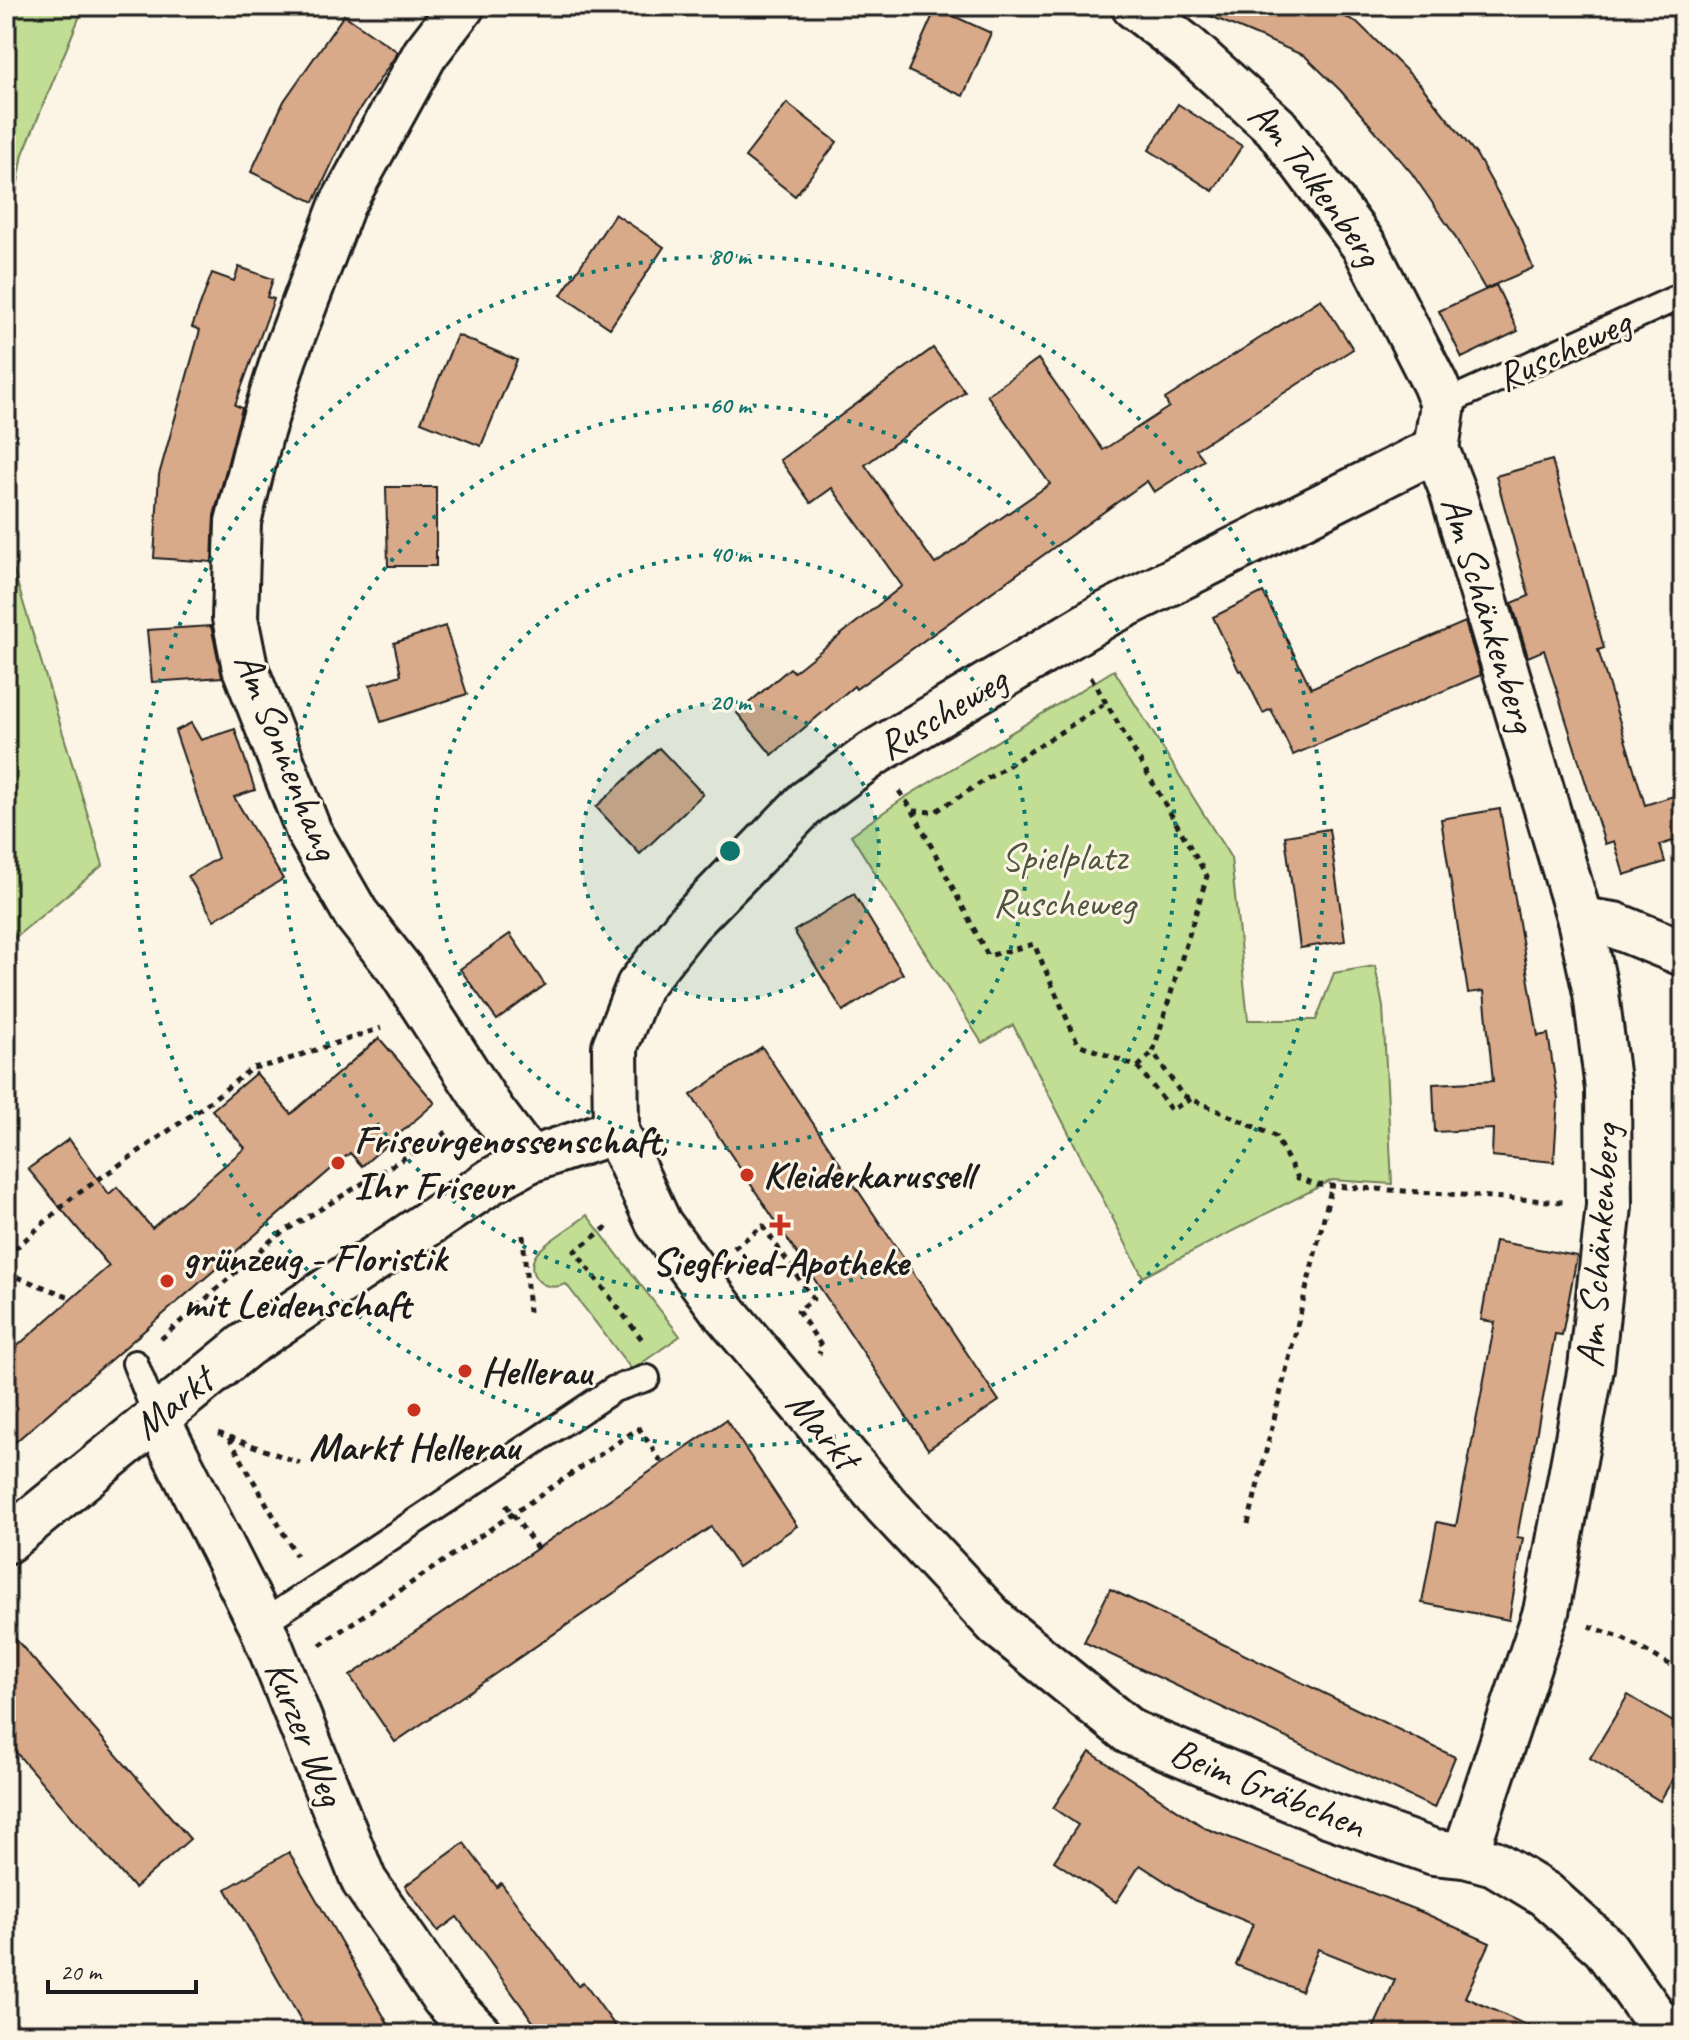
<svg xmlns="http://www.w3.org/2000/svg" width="1689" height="2040" viewBox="0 0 1689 2040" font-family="Caveat,sans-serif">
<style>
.green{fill:#c2de95;stroke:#6f7d58;stroke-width:2}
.building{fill:#d9aa8a;stroke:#1c1c1c;stroke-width:2}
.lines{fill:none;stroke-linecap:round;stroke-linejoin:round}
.lane-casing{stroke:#1c1c1c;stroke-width:30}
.street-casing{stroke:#1c1c1c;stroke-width:50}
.path{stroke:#1c1c1c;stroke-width:5;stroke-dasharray:6 6;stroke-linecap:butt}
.lane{stroke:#fcf5e5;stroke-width:24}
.street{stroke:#fcf5e5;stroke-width:44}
.ring{fill:none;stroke:#0f766e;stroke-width:4;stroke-dasharray:4 8}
.poi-dot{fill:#c8321e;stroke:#fcf5e5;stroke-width:3}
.labels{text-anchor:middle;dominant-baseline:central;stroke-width:6;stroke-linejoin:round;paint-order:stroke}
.street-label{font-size:40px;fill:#1c1c1c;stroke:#fcf5e5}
.park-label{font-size:40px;fill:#4e5640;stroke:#fcf5e5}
.poi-label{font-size:40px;font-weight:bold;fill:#1c1c1c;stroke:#fcf5e5;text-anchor:start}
.centre{fill:#0f766e;stroke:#fcf5e5;stroke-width:4}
.ring-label{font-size:24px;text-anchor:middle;font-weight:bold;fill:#0f766e;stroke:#fcf5e5;stroke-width:6;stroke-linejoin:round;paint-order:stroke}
</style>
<rect width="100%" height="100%" fill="#fcf5e5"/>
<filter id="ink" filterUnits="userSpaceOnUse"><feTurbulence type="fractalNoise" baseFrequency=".0125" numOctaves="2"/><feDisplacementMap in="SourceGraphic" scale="16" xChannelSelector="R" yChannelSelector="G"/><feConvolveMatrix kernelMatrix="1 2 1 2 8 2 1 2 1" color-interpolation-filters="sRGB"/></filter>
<g filter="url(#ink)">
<g class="green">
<path d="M6 6H84L23 154 6 249Z"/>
<path d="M6 546 103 865 6 945Z"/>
<path d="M1114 670 1231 858 1248 1020H1316L1334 973 1375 966 1383 1007 1392 1184 1332 1180 1143 1277 1013 1025 982 1043 851 835 904 798Z"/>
<path d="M587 1215 680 1336 632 1370 566 1284C540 1295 521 1269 540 1250 553 1237 572 1227 587 1215Z"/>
</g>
<g class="building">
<path d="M1187 6H1321L1357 22 1419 83 1476 154 1517 227 1533 268 1485 289 1451 230 1411 172 1340 90 1305 56Z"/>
<path d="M936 8 991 33 963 96 908 71Z"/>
<path d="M344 15 398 52 352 121 314 202 251 172 284 101Z"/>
<path d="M787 103 837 142 795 196 745 157Z"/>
<path d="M1178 104 1242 146 1213 191 1149 150Z"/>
<path d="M615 214 664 247 610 328 561 295Z"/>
<path d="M239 267 273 279 267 297 274 299 235 405 242 408 214 516 212 562 154 558 159 475 200 330 192 327 212 273 234 281Z"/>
<path d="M1496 285 1518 331 1462 358 1439 311Z"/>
<path d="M1321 299 1353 349 1196 449 1204 460 1154 492 1147 481 856 689 854 686 772 755 737 713 790 668 794 672 902 586 832 488 811 503 780 460 933 348 965 392 865 465 935 564 1050 484 987 395 1038 359 1103 450 1169 407 1165 399Z"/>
<path d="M457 335 517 360 481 446 421 422Z"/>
<path d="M1552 460 1604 648 1598 650 1645 805 1683 793V838L1660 845 1665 862 1624 875 1614 841 1605 844 1544 650 1528 657 1512 603 1529 596 1496 476Z"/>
<path d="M386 487H436V566H388Z"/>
<path d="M1263 592 1311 688 1465 622 1481 675 1293 755 1271 709 1263 713 1242 670 1239 671 1213 617Z"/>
<path d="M211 626 222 677 152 682 147 630Z"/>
<path d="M445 626 467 694 381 722 370 685 401 675 394 643Z"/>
<path d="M191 723 201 740 235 729 255 790 234 797 283 879 214 920 188 876 218 858 175 731Z"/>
<path d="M659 748 703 794 640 854 596 807Z"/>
<path d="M1500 809 1538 1036 1548 1034 1558 1099 1554 1162 1492 1156 1493 1129 1435 1132 1433 1084 1493 1081 1484 991 1468 993 1441 819Z"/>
<path d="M1329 829 1345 941 1300 948 1285 836Z"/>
<path d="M854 894 903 974 843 1011 794 931Z"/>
<path d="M510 934 545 985 497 1020 460 969Z"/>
<path d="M379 1038 435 1103 362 1166 350 1153 6 1450V1356L109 1266 28 1169 69 1139 109 1194 117 1187 152 1228 245 1148 212 1110 256 1073 291 1114Z"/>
<path d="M762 1047 999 1401 928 1449 691 1095Z"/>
<path d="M1495 1241 1577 1256 1562 1335 1555 1334 1536 1436 1517 1537 1523 1538 1509 1620 1422 1603 1437 1522 1456 1526 1495 1322 1481 1320Z"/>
<path d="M726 1420 797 1526 738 1567 711 1527 395 1742 350 1676Z"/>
<path d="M1110 1589 1455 1757 1434 1808 1084 1642Z"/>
<path d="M6 1628 190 1839 134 1888 6 1741Z"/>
<path d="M1628 1695 1683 1728V1762L1660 1801 1590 1758Z"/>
<path d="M1090 1752 1205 1828 1424 1913 1490 1943 1465 1997 1546 2034H1371L1395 1980 1318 1949 1301 1991 1236 1965 1253 1924 1194 1900 1140 1865 1116 1902 1054 1861 1078 1825 1053 1808Z"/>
<path d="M464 1843 497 1887 501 1883 578 1986 583 1982 621 2034H542L457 1917 438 1931 405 1886Z"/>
<path d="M289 1852 394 2034H309L226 1889Z"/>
</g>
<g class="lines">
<defs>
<g id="lane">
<path d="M1443 404 1683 295"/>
<path d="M135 1363 156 1416"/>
<path d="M261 1624 614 1389 647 1378"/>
</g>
<g id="street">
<path d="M462 6 425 54 342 205 284 358 260 435 238 522 235 618 245 668 309 832 356 914 401 971 492 1111 529 1160"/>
<path id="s1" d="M1134 6 1188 48 1276 127 1365 247 1435 384 1443 404 1436 449 1452 490 1580 920 1596 993 1608 1089 1609 1206 1591 1368 1546 1612 1465 1855"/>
<path d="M1436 449 1103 616 874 753 806 803 688 924 639 986 615 1046 616 1131 659 1224 721 1308 885 1504 998 1625 1130 1732 1327 1814 1434 1852 1465 1855 1494 1863 1545 1894 1605 1948 1666 2034"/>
<path d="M1580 920 1614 925 1683 953"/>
<path d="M156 1416 261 1624 364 1881 444 1998 479 2034"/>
<path d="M6 1541 246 1345 493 1180 529 1160 616 1131"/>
</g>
</defs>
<use href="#lane" class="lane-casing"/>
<use href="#street" class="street-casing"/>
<g class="path">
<path d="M1091 677 1207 876 1153 1052 1182 1095 1275 1136 1298 1178 1318 1185 1563 1202"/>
<path d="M899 791 913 811 988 956 1034 944 1078 1044 1138 1067 1171 1110 1191 1099"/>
<path d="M913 811 935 812 1106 703"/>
<path d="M1138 1067 1153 1052"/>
<path d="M607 1227 575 1251 644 1342"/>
<path d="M523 1235 529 1312"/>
<path d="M734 1248 763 1226 813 1299 798 1311 822 1347 819 1354"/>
<path d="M6 1257 73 1197 203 1107 252 1068 274 1064 381 1028"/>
<path d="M6 1273 73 1298"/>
<path d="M161 1339 275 1237 450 1130"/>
<path d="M638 1427 662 1463"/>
<path d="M218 1433 300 1463"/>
<path d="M229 1438 296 1555"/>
<path d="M506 1505 537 1548"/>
<path d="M1248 1524 1332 1185"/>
<path d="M1589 1626 1620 1637 1683 1672"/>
<path d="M320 1645 639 1428"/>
</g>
<use href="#lane" class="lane"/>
<use href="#street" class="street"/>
</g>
</g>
<circle cx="730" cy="851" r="149" fill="#0f766e" fill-opacity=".12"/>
<g class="ring">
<circle cx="730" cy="851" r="149"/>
<circle cx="730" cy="851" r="297"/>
<circle cx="730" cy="851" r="446"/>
<circle cx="730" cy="851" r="595"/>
</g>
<g class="poi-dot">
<circle cx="338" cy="1163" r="8"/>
<circle cx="747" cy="1175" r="8"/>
<path d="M776 1213h8v8h8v8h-8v8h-8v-8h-8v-8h8z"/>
<circle cx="167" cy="1281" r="8"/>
<circle cx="465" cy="1371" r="8"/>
<circle cx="414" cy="1410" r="8"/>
</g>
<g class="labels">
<g class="street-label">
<text stroke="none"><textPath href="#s1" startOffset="256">Am Talkenberg</textPath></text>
<text transform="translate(1563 350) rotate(-25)">Ruscheweg</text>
<text transform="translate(1489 614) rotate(73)">Am Schänkenberg</text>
<text transform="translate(942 713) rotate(-31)">Ruscheweg</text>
<text transform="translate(287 756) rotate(68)">Am Sonnenhang</text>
<text transform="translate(1598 1246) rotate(-86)">Am Schänkenberg</text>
<text transform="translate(173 1403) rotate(-39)">Markt</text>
<text transform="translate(823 1430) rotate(50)">Markt</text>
<text transform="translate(305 1733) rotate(68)">Kurzer Weg</text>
<text transform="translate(1268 1788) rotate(22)">Beim Gräbchen</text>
</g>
<g class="park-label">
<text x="1064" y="857">Spielplatz<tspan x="1064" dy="46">Ruscheweg</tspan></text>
</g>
<g class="poi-label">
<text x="354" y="1140">Friseurgenossenschaft,<tspan x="354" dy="46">Ihr Friseur</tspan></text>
<text x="763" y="1175">Kleiderkarussell</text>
<text x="183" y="1258">grünzeug - Floristik<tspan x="183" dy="46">mit Leidenschaft</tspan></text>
<text x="780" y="1262" text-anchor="middle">Siegfried-Apotheke</text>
<text x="481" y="1371">Hellerau</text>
<text x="414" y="1447" text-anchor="middle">Markt Hellerau</text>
</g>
</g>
<circle cx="730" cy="851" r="12" class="centre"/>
<g class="ring-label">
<text x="730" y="264">80 m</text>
<text x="730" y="413">60 m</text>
<text x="730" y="562">40 m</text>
<text x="730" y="710">20 m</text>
</g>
<rect width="1689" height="2040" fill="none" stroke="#fcf5e5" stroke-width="32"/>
<rect x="16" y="16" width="1657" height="2008" fill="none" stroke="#1c1c1c" stroke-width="3" filter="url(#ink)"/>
<path d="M48 1980v12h148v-12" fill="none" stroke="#1c1c1c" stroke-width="4"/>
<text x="60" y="1980" font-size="24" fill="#1c1c1c" stroke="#fcf5e5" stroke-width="6" paint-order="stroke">20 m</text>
</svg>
